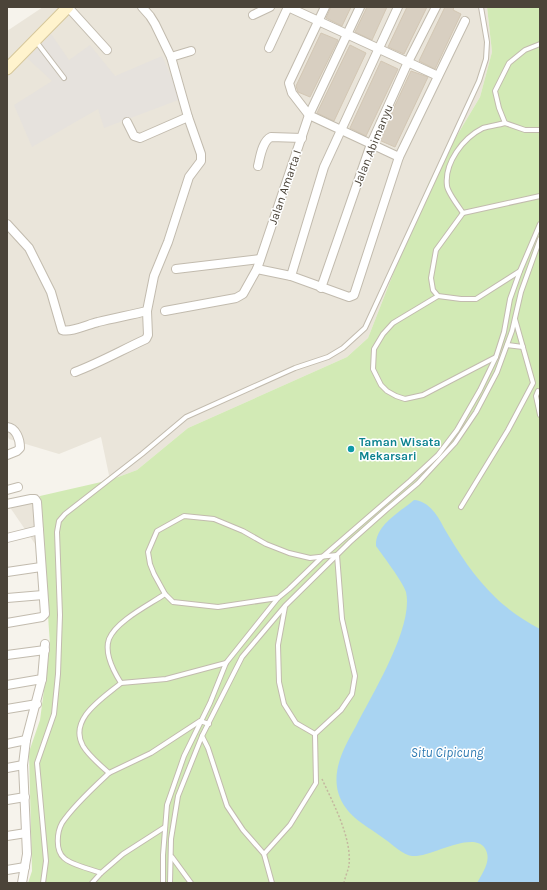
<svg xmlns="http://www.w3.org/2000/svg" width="547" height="890" viewBox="0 0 547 890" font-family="Karla,sans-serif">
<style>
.residential{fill:#eae5da}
.industrial{fill:#e6e2dd}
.green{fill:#d2eab5}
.water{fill:#a9d4f2}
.building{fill:#d8cfc1;stroke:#d3c7b4}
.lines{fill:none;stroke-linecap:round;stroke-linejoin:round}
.lane-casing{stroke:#c2bbae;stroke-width:6}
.street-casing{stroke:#c2bbae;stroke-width:10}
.secondary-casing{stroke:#d6c79b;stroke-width:13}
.path{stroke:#c4b79f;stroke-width:1.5;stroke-dasharray:2 2;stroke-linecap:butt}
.lane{stroke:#fff;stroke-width:4}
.street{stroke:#fff;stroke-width:8}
.secondary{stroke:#fff3cd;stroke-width:11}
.culture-dot{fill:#0f9aa8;stroke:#fff;stroke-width:1.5}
.labels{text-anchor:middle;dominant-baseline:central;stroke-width:3;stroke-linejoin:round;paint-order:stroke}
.street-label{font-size:12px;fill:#4b4439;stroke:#fff}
.culture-label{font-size:12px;font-weight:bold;fill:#0d838f;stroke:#fff;text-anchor:start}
.water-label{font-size:13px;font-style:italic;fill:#2e7ab2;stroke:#fff}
</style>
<rect width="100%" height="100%" fill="#f6f3ec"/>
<g class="residential">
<path d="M43 7H487L492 52 480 97 429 182 368 338 347 357 188 428 137 470 110 480 101 437 59 454 9 439 7 435V31Z"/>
<path d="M40 496 44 557 7 503V501Z"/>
</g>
<path class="industrial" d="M49 31 69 60 90 45 115 76 162 56 181 99 104 128 98 109 32 147 14 105 52 81 25 56Z"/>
<path class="green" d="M487 7H540V883H28L32 871 29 752 40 720 50 645 40 496 110 480 137 470 188 428 347 357 368 338 429 182 480 97 492 52Z"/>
<path class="water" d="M414 500C429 501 438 516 444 528 458 552 475 578 495 597 508 610 524 620 540 629V883H477C483 872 493 859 484 847 471 831 429 858 412 856 403 855 393 845 386 840 368 826 345 817 338 792 332 768 345 746 356 726 372 694 414 627 406 592 403 582 383 556 376 546 375 525 400 512 414 500Z"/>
<g class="building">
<path d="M331 7H351L342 26 326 18Z"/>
<path d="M367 7H387L372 40 355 32Z"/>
<path d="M407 7H427L404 54 388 47Z"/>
<path d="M445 7H454L453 10 461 14 435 69 419 61Z"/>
<path d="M321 33 338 40 310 97 298 92 296 86Z"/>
<path d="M350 45 366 53 334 121 317 113Z"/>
<path d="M381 61 398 69 366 136 350 128Z"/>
<path d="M411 71 428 77 395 147 379 140Z"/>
</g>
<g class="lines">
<defs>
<g id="lane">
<path d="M35 40 64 78"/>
<path d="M540 44 525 50 509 63 495 91 499 108 505 123 525 130H540"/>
<path d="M505 123C498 125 490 126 483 128 463 138 444 163 447 186 448 193 459 207 463 213L540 196"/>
<path d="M463 213 436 250 431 278 433 290 438 296 461 299H476L520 271"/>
<path d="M438 296 393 323 383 334 374 349 373 369 381 385 387 391 396 396 405 399 423 395 496 357"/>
<path d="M507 345 523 347"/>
<path d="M538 391 536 396 540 415"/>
<path d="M461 507 508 430 533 383 515 319"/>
<path d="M165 594C149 605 116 621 109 639 104 653 114 672 121 683L166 679 226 663"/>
<path d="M278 598 218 607 173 602 165 594 154 574 150 564 148 552 157 531 184 516 214 519 243 531 266 544 289 553 310 558 337 555 342 619 355 676 352 694 341 710 315 734"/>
<path d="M202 736 208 748 227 806 243 830 264 854 272 883"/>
<path d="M109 773 151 753 200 721 209 724"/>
<path d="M264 854 290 825 316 783 315 734 296 723 284 704 279 682 278 645 285 607"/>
<path d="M172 857 191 883"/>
<path d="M101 873 123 854 165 827"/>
<path d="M43 883 46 861 37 763 54 714 58 674 60 615 57 532 59 521 65 514 142 454 186 417 295 368 328 357 343 348 365 328 479 81 486 59 487 42 481 7"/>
<path d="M92 883 101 873C91 869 71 865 64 858 55 850 57 832 62 823 73 806 94 787 109 773 100 765 89 756 83 746 68 719 103 698 121 683"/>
<path d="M163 883V855L167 805 184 756 210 703 226 663 278 598 289 589 321 558 410 481 438 455 457 430 480 390 496 357 504 332 510 299 520 271 540 224"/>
<path d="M170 883 171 839 178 796 202 736 242 657 285 606 350 542 386 510 418 483 455 443 476 412 497 372 512 331 521 292 540 239"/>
</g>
<g id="street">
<path d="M68 7 107 50"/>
<path d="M288 7 438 76"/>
<path d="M325 7 289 83 292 93 309 115 399 157"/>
<path d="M253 15 270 7"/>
<path d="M269 48 288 7"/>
<path d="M171 57 191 51"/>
<path d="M127 122 134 136 140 138 188 117"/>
<path d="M258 166C260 158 262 141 271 137L302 138"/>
<path d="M7 224 29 248 51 292 62 330C70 333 89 324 98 322 114 318 131 315 147 311"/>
<path d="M176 269 260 259"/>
<path d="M257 269 291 276 349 297 354 295 399 157 465 21"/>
<path d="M291 276 324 167 398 7"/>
<path d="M321 288 371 144 408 62 436 7"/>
<path d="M165 311 236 298 243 294 257 269 309 115 360 7"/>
<path d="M75 372C99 363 122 350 146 339L148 335 147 311 154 276 168 242 189 177 201 161V154L188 117 171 57 155 24 150 16 142 7"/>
<path d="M7 427C16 428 20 439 20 448L17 451 7 455"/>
<path d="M7 490 18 487"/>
<path d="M7 504 31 499H35L37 502 45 614 42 617 7 623"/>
<path d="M7 538 39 530"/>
<path d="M7 572 41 567"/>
<path d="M7 598 43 595"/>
<path d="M7 655 45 650"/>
<path d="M7 685 42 679"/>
<path d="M7 709 37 704"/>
<path d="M7 744 26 740"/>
<path d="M7 768 23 765"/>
<path d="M7 800 25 797"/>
<path d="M7 836 26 833"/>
<path d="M7 870 25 867"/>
<path d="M22 883 27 854 23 765 26 740 42 679 45 644"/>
</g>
<path id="secondary" d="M7 69 68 7"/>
</defs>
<use href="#lane" class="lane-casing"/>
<use href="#street" class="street-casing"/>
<use href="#secondary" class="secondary-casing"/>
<path class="path" d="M322 779C333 803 352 838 349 865 348 871 345 877 344 883"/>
<use href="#lane" class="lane"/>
<use href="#street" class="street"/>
<use href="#secondary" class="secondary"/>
</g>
<circle class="culture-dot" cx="351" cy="449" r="4"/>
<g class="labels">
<g class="street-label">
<text transform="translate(373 145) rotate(-68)">Jalan Abimanyu</text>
<text transform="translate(285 187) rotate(-71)">Jalan Amarta I</text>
</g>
<g class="culture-label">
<text x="359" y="442">Taman Wisata<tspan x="359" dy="14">Mekarsari</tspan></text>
</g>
<g class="water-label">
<text x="447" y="752">Situ Cipicung</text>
</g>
</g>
<rect width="547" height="890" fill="none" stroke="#4b4439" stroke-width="16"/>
</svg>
